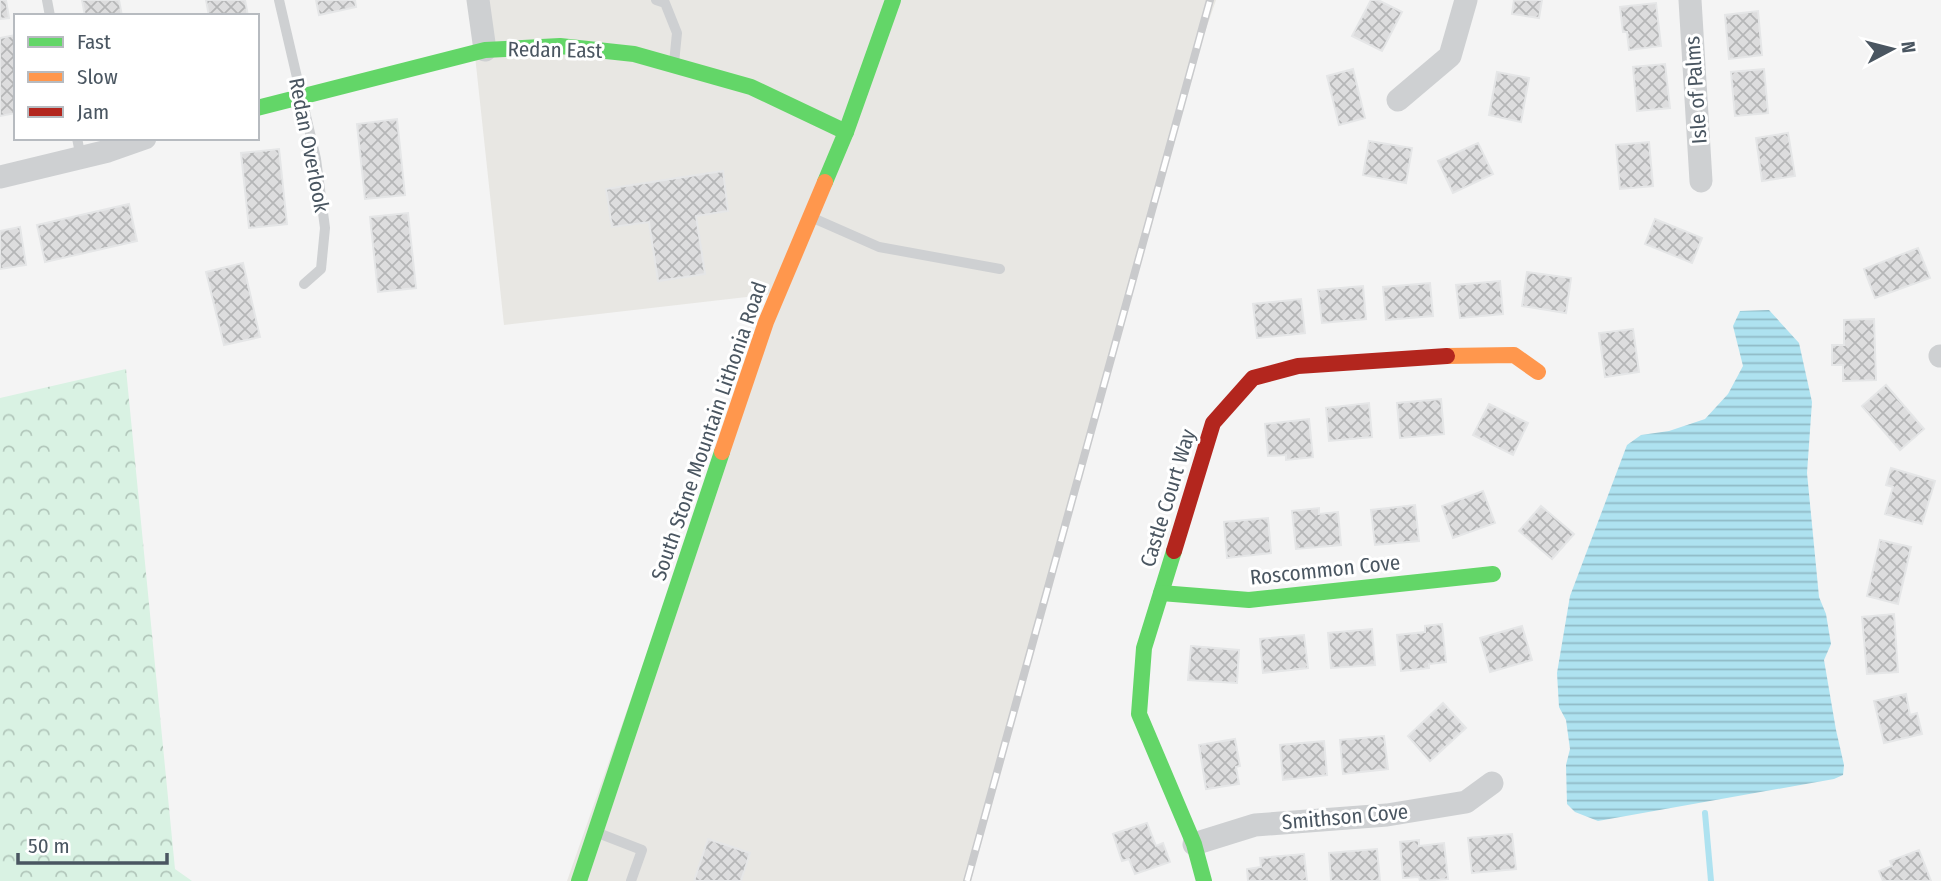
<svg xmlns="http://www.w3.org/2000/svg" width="1941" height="881" viewBox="0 0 1941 881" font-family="'Fira Sans Condensed',sans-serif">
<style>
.commercial{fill:#e8e7e3}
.forest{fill:url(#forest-crowns)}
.water{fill:url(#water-rules)}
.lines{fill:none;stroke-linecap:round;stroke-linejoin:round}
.stream{stroke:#aee2f0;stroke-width:6}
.building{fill:url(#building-cross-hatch);stroke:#e5e6e7;stroke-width:2}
.lane{stroke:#ced0d2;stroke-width:10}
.street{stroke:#ced0d2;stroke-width:23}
.fast{stroke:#63d668;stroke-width:16}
.slow{stroke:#ff974d;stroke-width:16}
.jam{stroke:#b3261e;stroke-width:16}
.rail-casing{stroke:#c9cacc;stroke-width:8}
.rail{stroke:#fff;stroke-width:5;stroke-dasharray:16;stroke-linecap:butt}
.labels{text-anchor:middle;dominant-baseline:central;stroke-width:6;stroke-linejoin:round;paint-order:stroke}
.street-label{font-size:21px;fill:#4a5661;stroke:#fff}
</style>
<defs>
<pattern id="forest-crowns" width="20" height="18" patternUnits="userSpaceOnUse" patternTransform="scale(1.75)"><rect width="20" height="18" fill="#d9f2e3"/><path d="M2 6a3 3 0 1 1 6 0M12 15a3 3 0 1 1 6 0" fill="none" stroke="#b2c7bb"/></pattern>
<pattern id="water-rules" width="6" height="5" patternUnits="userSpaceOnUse" patternTransform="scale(1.75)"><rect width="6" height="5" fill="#aee2f0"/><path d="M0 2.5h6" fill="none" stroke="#90bac6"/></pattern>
<pattern id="building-cross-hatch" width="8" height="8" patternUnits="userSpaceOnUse" patternTransform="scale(1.75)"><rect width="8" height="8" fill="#ddddde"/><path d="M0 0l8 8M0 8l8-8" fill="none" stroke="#b5b6b7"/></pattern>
</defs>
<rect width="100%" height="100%" fill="#f4f4f4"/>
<path class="commercial" d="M469 0H1216L1192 70 996 769 971 881H567L773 294 504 325Z"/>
<path class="forest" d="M126 369 175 869 192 881H0V398Z"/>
<path class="water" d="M1769 310 1799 343 1812 402 1807 473 1819 597 1826 614 1831 644 1824 660 1836 730 1844 765 1843 775 1834 779 1598 821 1575 812 1567 804 1566 765 1570 749 1566 720 1559 707 1557 673 1570 596 1627 445 1641 435 1669 431 1705 419 1728 394 1743 366 1733 326 1740 311Z"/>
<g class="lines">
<path class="stream" d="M1705 813 1711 881"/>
</g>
<g class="building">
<path d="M0 0H6L9 18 0 19Z"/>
<path d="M82 0H119L122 16H85Z"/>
<path d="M206 0H245L248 16H209Z"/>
<path d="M316 0H355L356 7 319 15Z"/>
<path d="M1371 0H1378L1402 12 1382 51 1352 36Z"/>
<path d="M1514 0H1542L1539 18 1512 14Z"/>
<path d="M1656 3 1661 46 1629 50 1627 32H1623L1620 7Z"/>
<path d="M1758 11 1762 55 1729 59 1725 15Z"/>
<path d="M16 35V113L0 116V38Z"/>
<path d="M1665 64 1670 108 1637 111 1633 67Z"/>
<path d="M1353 69 1365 118 1339 125 1327 76Z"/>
<path d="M1764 69 1768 113 1735 116 1731 72Z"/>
<path d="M1497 72 1529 78 1521 122 1489 115Z"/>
<path d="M397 119 405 195 365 199 357 124Z"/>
<path d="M1788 133 1795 176 1762 181 1756 138Z"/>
<path d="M1369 141 1412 148 1406 183 1363 175Z"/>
<path d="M1649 142 1653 186 1620 189 1616 145Z"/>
<path d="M1478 143 1493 174 1453 193 1438 161Z"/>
<path d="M279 149 287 224 249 228 241 153Z"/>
<path d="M723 171 728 211 696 216 705 274 658 281 649 222 612 227 606 189Z"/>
<path d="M129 204 137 241 45 262 37 225Z"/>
<path d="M408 213 416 288 378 292 370 217Z"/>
<path d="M1655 219 1702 238 1692 263 1645 244Z"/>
<path d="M20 227 26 265 0 269V231Z"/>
<path d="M1918 248 1930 278 1875 298 1864 269Z"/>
<path d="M243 263 260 337 224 345 206 272Z"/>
<path d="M1527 272 1571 278 1566 313 1522 306Z"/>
<path d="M1500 281 1503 314 1460 318 1456 285Z"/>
<path d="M1430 283 1433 316 1386 320 1383 287Z"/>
<path d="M1363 286 1366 319 1322 323 1318 290Z"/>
<path d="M1301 299 1305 333 1257 338 1253 304Z"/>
<path d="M1874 319 1876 380 1843 381V365H1832V345H1844V320Z"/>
<path d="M1633 329 1639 372 1605 377 1599 333Z"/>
<path d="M1886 385 1924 429 1900 450 1862 406Z"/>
<path d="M1441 399 1444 434 1400 438 1397 403Z"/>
<path d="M1369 403 1372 437 1329 441 1326 408Z"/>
<path d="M1489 404 1528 423 1513 455 1473 435Z"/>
<path d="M1309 419 1313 457 1286 460V455L1268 456 1265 424Z"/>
<path d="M1891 468 1935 481 1922 524 1885 514 1893 487 1886 485Z"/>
<path d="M1483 491 1495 523 1453 538 1442 506Z"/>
<path d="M1415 505 1419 541 1375 545 1371 510Z"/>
<path d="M1541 506 1574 534 1552 559 1519 531Z"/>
<path d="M1319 508V514L1338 512 1341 545 1296 549 1292 511Z"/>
<path d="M1268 518 1271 553 1227 558 1224 522Z"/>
<path d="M1880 540 1911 547 1898 604 1867 596Z"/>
<path d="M1894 614 1898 672 1867 674 1862 617Z"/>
<path d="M1442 624 1446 662 1429 664V668L1401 671 1397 635 1425 632V626Z"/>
<path d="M1522 626 1532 660 1490 672 1480 638Z"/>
<path d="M1372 629 1375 665 1331 668 1328 633Z"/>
<path d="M1304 635 1308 668 1263 673 1260 639Z"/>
<path d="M1191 646 1239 650 1237 683 1188 680Z"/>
<path d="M1906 694 1910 715 1917 713 1922 734 1884 743 1874 701Z"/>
<path d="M1443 703 1466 728 1430 761 1408 736Z"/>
<path d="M1384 736 1388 769 1343 774 1340 740Z"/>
<path d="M1235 739 1240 766 1236 767 1239 784 1206 789 1199 745Z"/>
<path d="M1324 741 1327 775 1283 780 1280 745Z"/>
<path d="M1147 823 1156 846 1163 843 1170 862 1135 874 1129 859 1122 861 1113 834Z"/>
<path d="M1512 834 1516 869 1472 873 1468 838Z"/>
<path d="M708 839 750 853 741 881H694Z"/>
<path d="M1419 840V846L1444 843 1448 879 1420 881 1419 877 1403 878 1400 842Z"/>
<path d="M1377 849 1380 881H1331L1329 853Z"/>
<path d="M1919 850 1931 881H1883L1879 871 1892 866 1890 861Z"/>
<path d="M1304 854 1307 881H1248L1247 869 1261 867 1260 858Z"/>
</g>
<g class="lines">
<g class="lane">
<path d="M47 0 50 16"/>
<path d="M279 0 316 159 325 228 321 269 304 284"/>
<path d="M656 0 665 3 677 33 674 63"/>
<path d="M77 138 81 158"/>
<path d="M813 218 879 247 1000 269"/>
<path d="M598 833 642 850 631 881"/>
</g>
<g class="street">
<path d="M478 0 485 50"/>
<path d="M1690 0 1701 181"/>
<path d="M1398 100 1450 56 1466 0"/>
<path d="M0 177 108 151 145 138"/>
<path d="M1940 356H1941"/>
<path d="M1194 844 1255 825 1387 815 1466 802 1492 783"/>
</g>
<g class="fast">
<path d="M257 108 485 50 560 46 634 54 751 87 846 132"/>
<path d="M825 182 846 132 893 0"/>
<path d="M1174 551 1144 648 1139 714 1194 844 1204 881"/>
<path d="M1161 593 1249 600 1493 574"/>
<path d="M579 881 722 452"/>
</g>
<g class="slow">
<path d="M1447 356 1514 355 1538 372"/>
<path d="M722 452 766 322 825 182"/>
</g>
<path class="jam" d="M1174 551 1213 423 1253 378 1298 366 1447 356"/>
<defs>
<path id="rail" d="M967 881 1210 0"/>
</defs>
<use href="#rail" class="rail-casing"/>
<use href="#rail" class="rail"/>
</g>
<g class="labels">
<g class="street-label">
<text transform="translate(555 50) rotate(1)">Redan East</text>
<text transform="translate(1696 90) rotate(-94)">Isle of Palms</text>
<text transform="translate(309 145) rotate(79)">Redan Overlook</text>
<text transform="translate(709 431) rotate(-71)">South Stone Mountain Lithonia Road</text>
<text transform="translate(1168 498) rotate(-73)">Castle Court Way</text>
<text transform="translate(1325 570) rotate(-6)">Roscommon Cove</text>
<text transform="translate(1345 817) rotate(-5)">Smithson Cove</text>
</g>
</g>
<rect x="14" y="14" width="245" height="126" fill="#ffffff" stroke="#b7bbc0" stroke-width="2"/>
<rect x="28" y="37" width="35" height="10" fill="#63d668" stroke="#b7bbc0" stroke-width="2"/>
<text x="77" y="49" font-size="21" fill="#4a5661">Fast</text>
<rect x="28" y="72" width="35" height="10" fill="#ff974d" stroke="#b7bbc0" stroke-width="2"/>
<text x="77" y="84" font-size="21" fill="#4a5661">Slow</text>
<rect x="28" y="107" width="35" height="10" fill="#b3261e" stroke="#b7bbc0" stroke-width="2"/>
<text x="77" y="119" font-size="21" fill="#4a5661">Jam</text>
<g transform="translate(1892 49) rotate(83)" stroke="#ffffff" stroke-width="5" paint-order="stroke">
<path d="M0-5L12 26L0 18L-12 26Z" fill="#4a5661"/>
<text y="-10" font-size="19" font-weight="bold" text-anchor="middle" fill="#4a5661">N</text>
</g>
<path d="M18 853v10h149v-10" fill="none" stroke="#4a5661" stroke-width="3.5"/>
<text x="28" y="853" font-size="21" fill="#4a5661" stroke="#ffffff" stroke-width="5" paint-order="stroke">50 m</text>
</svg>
